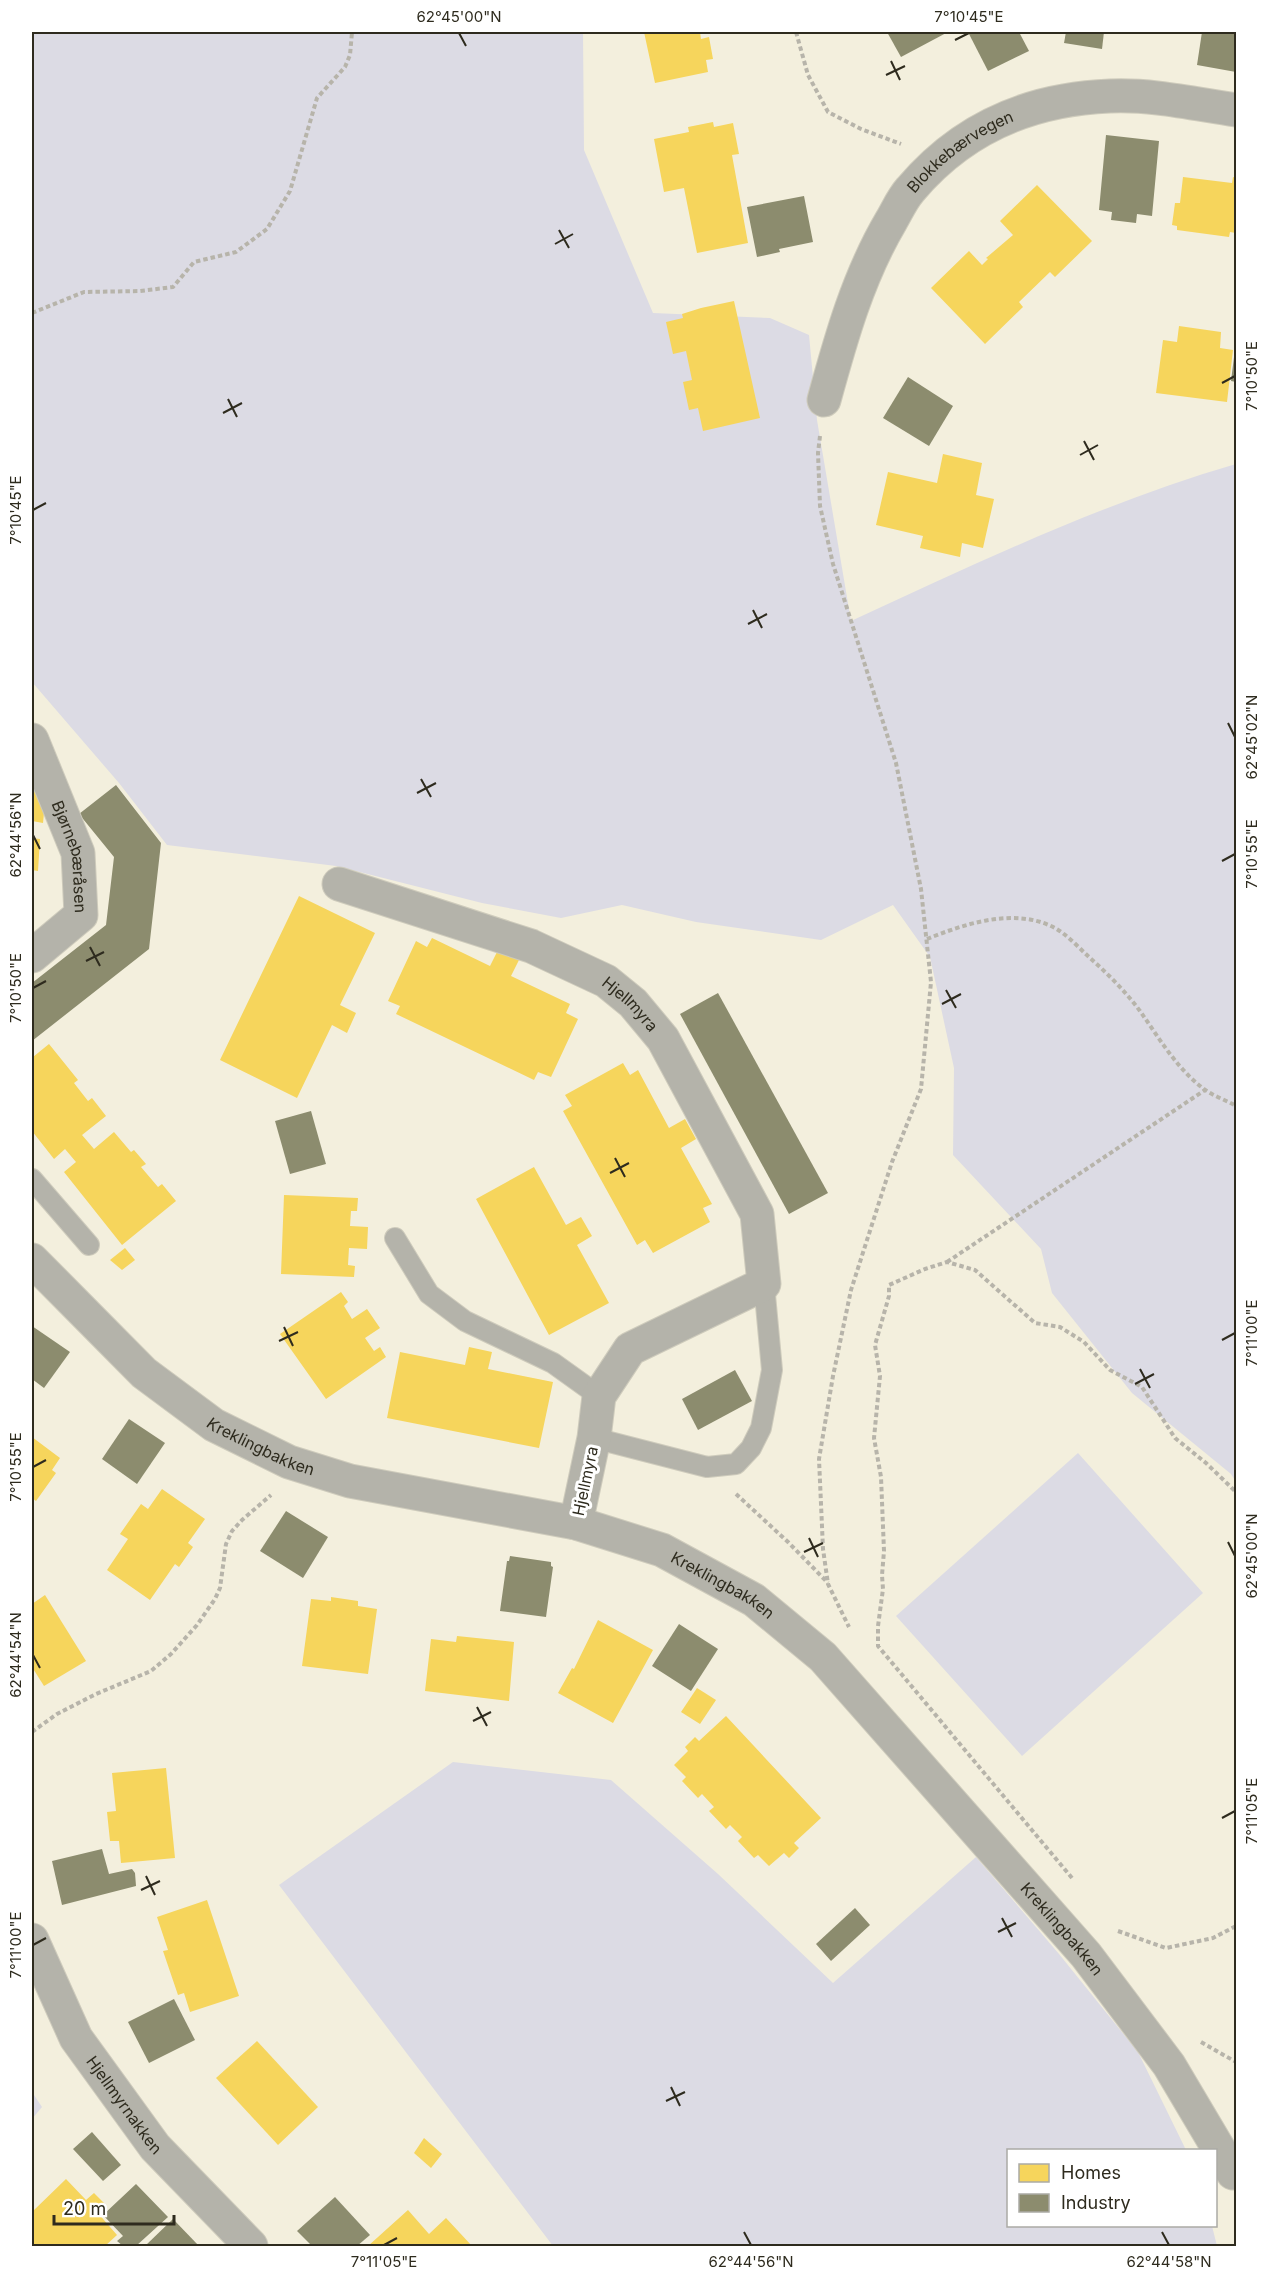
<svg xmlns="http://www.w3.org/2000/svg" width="1268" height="2278" viewBox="0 0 1268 2278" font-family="Inter,sans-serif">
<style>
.green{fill:#dcdbe4}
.homes{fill:#f6d55c}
.industry{fill:#8c8c6e}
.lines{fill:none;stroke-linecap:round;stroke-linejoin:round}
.lane-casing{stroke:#cecbbc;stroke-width:22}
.street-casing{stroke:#cecbbc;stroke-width:35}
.path{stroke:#b7b4aa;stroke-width:4;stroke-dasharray:4.5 3;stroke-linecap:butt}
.lane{stroke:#b4b3aa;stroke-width:20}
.street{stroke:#b4b3aa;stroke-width:33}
.ticks{fill:none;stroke:#2e2b1e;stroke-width:2}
.labels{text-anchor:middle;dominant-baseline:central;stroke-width:6;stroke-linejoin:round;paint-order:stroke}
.street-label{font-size:16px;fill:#2e2b1e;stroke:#fff}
.neatline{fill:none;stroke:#2e2b1e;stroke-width:2}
.ticks-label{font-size:15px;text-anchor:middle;fill:#2e2b1e}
</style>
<rect width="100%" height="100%" fill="#f3efdd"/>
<g class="green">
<path d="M32 32H583L584 150 653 313 770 318 809 335 817 420 851 621C977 563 1102 503 1236 464V1482L1231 1474 1132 1393 1052 1293 1041 1249 953 1155 954 1068 930 957 893 905 821 940 696 922 622 905 561 918 482 903 336 866 167 845 119 783 32 682Z"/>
<path d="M1078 1453 1203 1593 1022 1756 896 1616Z"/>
<path d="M453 1762 611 1780 718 1874 833 1983 976 1857 1059 1954 1138 2052 1186 2150H1008V2226H1212L1217 2246H553L279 1885Z"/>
<path d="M32 2092 42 2107 32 2119Z"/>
</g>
<g class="homes">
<path d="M644 32H700L701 39 709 37 713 59 706 60 708 72 655 83Z"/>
<path d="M713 122 714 127 733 123 739 154 732 155 748 243 697 253 684 188 664 192 654 139 689 132 688 127Z"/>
<path d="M1183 177 1232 183 1233 177 1236 178V233L1230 232 1229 237 1177 230V226L1172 225 1175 203H1180Z"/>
<path d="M1037 185 1092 241 1055 277 1050 272 1019 302 1023 307 985 344 931 288 969 251 982 265 988 259 986 258 1013 235 1000 221Z"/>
<path d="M734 301 760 418 703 431 698 408 689 410 683 382 692 380 686 351 673 354 666 322 683 318 682 314 701 308Z"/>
<path d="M1179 326 1221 332 1220 348 1233 350 1227 402 1156 393 1163 340 1177 342Z"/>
<path d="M943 454 982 463 976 495 994 499 983 548 962 543 960 557 920 548 923 536 876 525 888 472 937 483Z"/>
<path d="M32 791H46L43 823 32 821Z"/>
<path d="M32 838 40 839 38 871 32 870Z"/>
<path d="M299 896 375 933 340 1005 356 1013 347 1033 332 1025 297 1098 220 1060Z"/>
<path d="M432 938 490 966 498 950 519 960 511 976 570 1004 566 1013 578 1019 551 1077 538 1072 534 1080 396 1014 400 1006 388 1001 416 941 427 947Z"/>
<path d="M49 1044 78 1080 74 1083 88 1101 92 1098 106 1116 82 1135 94 1149 114 1132 131 1152 134 1150 146 1164 141 1167 158 1187 162 1184 176 1201 122 1245 64 1172 76 1162 65 1149 54 1159 32 1131V1056L33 1057Z"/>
<path d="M623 1063 630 1075 638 1070 669 1128 685 1119 696 1139 681 1148 712 1204 703 1208 710 1222 653 1253 645 1240 637 1245 563 1111 572 1106 565 1095Z"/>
<path d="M534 1167 566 1225 581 1217 592 1236 577 1245 609 1303 549 1335 476 1199Z"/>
<path d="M284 1195 358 1198 357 1211H351L350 1226 368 1227 367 1249 349 1248 348 1265 355 1266 354 1277 281 1274Z"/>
<path d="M125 1248 135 1260 122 1270 110 1260Z"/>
<path d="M341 1292 348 1302 344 1306 352 1319 367 1309 380 1328 365 1338 374 1351 380 1347 386 1357 326 1399 280 1334Z"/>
<path d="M469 1347 492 1352 488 1369 553 1382 539 1448 387 1418 400 1352 465 1365Z"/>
<path d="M32 1437 60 1458 52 1470 56 1473 36 1501 32 1498Z"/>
<path d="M162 1489 205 1519 188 1543 193 1547 179 1567 175 1564 150 1600 107 1570 128 1539 120 1534 141 1504 148 1509Z"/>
<path d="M45 1595 86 1661 44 1686 32 1667V1604Z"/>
<path d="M331 1597 358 1601V1606L377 1609 368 1674 302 1666 311 1599 331 1601Z"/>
<path d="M598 1620 653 1650 613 1723 558 1693 572 1668 574 1669Z"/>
<path d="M457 1636 514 1642 509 1701 425 1691 431 1639 456 1642Z"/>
<path d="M697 1688 716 1700 700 1724 681 1712Z"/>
<path d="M726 1716 821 1818 794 1843 799 1848 789 1858 784 1853 769 1866 758 1855 754 1858 738 1841 742 1837 730 1825 726 1829 709 1811 714 1807 702 1794 698 1798 682 1781 686 1777 674 1765 688 1751 685 1747 695 1737 699 1741Z"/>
<path d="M166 1768 175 1858 121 1863 119 1841H110L107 1812 116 1811 112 1773Z"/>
<path d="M207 1900 239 1996 190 2012 184 1993 178 1995 163 1951 168 1950 157 1917Z"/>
<path d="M257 2041 318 2107 278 2145 216 2078Z"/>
<path d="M424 2138 442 2154 431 2168 414 2153Z"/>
<path d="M66 2179 86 2200 94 2193 105 2204 97 2212 117 2235 105 2246H32V2212Z"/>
<path d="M408 2210 429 2234 446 2218 472 2246H368Z"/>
</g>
<g class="industry">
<path d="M887 32H948L901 57Z"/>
<path d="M968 32H1019L1029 51 988 71Z"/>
<path d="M1066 32H1104L1102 49 1064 43Z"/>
<path d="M1202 32H1236V72L1197 65Z"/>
<path d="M1106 135 1159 141 1152 216 1137 214 1136 223 1111 220 1112 212 1099 210Z"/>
<path d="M804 196 813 242 779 249 780 252 757 257 747 207Z"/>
<path d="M1235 349H1236V382L1231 381Z"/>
<path d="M908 377 953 406 929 446 883 418Z"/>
<path d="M116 785 161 843 149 949 32 1041V983L106 925 114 857 79 814Z"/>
<path d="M718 993 828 1193 789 1214 680 1014Z"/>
<path d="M311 1111 326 1164 290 1174 275 1121Z"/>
<path d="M32 1326 70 1352 44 1388 32 1379Z"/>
<path d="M735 1370 752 1401 698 1430 682 1399Z"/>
<path d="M129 1419 165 1443 137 1484 102 1459Z"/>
<path d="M286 1511 328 1537 303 1578 260 1551Z"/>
<path d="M510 1556 551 1562V1566L553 1567 546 1617 500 1611 507 1561H509Z"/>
<path d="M679 1624 718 1649 691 1691 652 1666Z"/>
<path d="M102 1849 109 1874 132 1869 135 1873 136 1886 62 1905 52 1861Z"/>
<path d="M855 1908 870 1925 831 1961 816 1944Z"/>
<path d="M174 1999 195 2040 149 2063 128 2022Z"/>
<path d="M92 2132 121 2165 103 2181 73 2149Z"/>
<path d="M136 2184 168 2217 136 2246H123L117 2241 123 2236 103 2215Z"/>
<path d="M335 2197 370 2235 357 2246H312L297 2231Z"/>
<path d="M173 2219 199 2246H145Z"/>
</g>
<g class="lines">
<defs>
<g id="lane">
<path d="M32 1179 89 1245"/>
<path d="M395 1238 429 1294 465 1321 553 1363 599 1396"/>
<path d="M594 1438 707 1467 736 1464 751 1448 761 1428 772 1370 764 1284"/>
</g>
<g id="street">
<path id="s1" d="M824 400C841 338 858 277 891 221 897 211 902 199 910 190 962 128 1029 99 1110 96 1152 94 1195 104 1236 110"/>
<path id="s2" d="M32 740 78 853 81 915 32 956"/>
<path id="s3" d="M339 884 531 946 606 981 633 1003 663 1039 757 1214 764 1284 630 1349 599 1396 594 1438 576 1523"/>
<path id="s4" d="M32 1260 144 1373 214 1425 289 1462 350 1481 576 1523 662 1550 754 1600 823 1657 1086 1955 1169 2065 1233 2173"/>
<path id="s5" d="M32 1940 76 2038 155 2147 251 2246"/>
</g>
</defs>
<use href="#lane" class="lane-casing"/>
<use href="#street" class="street-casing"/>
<g class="path">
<path d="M796 32 808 75 828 112 861 129 901 144"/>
<path d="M32 313 84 292 140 291 173 287 194 262 236 252 267 229 290 191 317 98 345 67 350 55 352 32"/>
<path d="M820 436 818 453 820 506 833 564 896 763 921 889 931 982 921 1089 892 1162 851 1290 833 1376 819 1459 823 1549 828 1584 849 1627"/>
<path d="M927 939C964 924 1012 908 1051 926 1066 933 1078 947 1090 958 1108 974 1126 992 1140 1011 1159 1038 1177 1069 1204 1089 1213 1096 1226 1100 1236 1106"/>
<path d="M947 1262 1205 1090"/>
<path d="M736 1494 788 1542 828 1583"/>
<path d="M32 1732 57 1714 96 1694 151 1671 171 1654 197 1625 215 1599 220 1588 226 1544 232 1531 242 1520 271 1495"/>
<path d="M1072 1878 878 1646V1626L883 1589 882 1575 884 1551 881 1477 874 1438 880 1376 875 1345 889 1296V1285L925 1269 947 1262 975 1270 1035 1323 1060 1327 1084 1342 1110 1370 1142 1387 1175 1438 1206 1463 1236 1492"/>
<path d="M1118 1931 1166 1948 1213 1938 1236 1926"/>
<path d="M1201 2042 1236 2062"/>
</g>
<use href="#lane" class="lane"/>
<use href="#street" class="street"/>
</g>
<path class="ticks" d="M459 33 466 46M955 40 969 33M891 61 900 80M886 75 905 66M559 230 569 248M555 244 573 234M1222 383 1235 376M228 399 237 417M223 413 242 403M1084 441 1094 460M1080 455 1098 445M33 510 46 503M753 610 762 628M748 624 767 614M1228 723 1235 737M421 779 431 797M417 793 436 783M33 835 40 849M1222 861 1235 854M90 947 100 966M86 961 104 952M33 988 46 981M946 990 956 1008M942 1004 961 994M615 1158 625 1177M610 1173 629 1163M284 1327 293 1346M1222 1340 1235 1333M279 1341 298 1332M1140 1369 1150 1388M1135 1384 1154 1374M33 1467 46 1460M809 1538 818 1557M1228 1542 1235 1556M804 1552 823 1543M33 1655 40 1668M477 1707 487 1726M473 1721 491 1712M1222 1818 1235 1811M146 1876 155 1895M141 1890 160 1881M1002 1918 1012 1937M998 1932 1016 1923M33 1945 46 1938M671 2087 680 2106M666 2101 685 2092M744 2232 751 2245M1162 2232 1169 2245M384 2245 397 2238"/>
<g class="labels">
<g class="street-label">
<text stroke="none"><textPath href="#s1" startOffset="292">Blokkebærvegen</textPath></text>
<text stroke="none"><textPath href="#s2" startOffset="124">Bjørnebæråsen</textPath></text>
<text stroke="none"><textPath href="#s3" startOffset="318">Hjellmyra</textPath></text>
<text stroke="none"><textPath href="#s4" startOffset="298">Kreklingbakken</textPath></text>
<text transform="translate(585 1481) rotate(-78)">Hjellmyra</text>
<text stroke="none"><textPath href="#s4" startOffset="784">Kreklingbakken</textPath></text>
<text stroke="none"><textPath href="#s4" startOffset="1270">Kreklingbakken</textPath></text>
<text stroke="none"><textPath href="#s5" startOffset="190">Hjellmyrnakken</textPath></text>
</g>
</g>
<rect width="1268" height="2278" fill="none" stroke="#ffffff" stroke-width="66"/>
<rect x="1007" y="2149" width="210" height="78" fill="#ffffff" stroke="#abaaa5" stroke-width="1.5"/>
<rect x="1019" y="2164" width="30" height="18" fill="#f6d55c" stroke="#abaaa5" stroke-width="1.5"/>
<text x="1061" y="2179" font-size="18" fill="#2e2b1e">Homes</text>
<rect x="1019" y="2194" width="30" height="18" fill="#8c8c6e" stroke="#abaaa5" stroke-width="1.5"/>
<text x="1061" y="2209" font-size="18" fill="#2e2b1e">Industry</text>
<path d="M54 2215v9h120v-9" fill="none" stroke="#2e2b1e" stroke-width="3"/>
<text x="63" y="2215" font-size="18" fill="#2e2b1e" stroke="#ffffff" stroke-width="4.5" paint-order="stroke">20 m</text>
<rect x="33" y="33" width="1202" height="2212" class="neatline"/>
<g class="ticks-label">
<text x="459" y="22">62°45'00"N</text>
<text x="969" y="22">7°10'45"E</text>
<text transform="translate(1252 376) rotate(-90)" y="5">7°10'50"E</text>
<text transform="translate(16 510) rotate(-90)" y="5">7°10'45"E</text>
<text transform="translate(1252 737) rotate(-90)" y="5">62°45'02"N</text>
<text transform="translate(16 835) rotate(-90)" y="5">62°44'56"N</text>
<text transform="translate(1252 854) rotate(-90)" y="5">7°10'55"E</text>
<text transform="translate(16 988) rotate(-90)" y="5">7°10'50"E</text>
<text transform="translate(1252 1333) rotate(-90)" y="5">7°11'00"E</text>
<text transform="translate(16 1467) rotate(-90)" y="5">7°10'55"E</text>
<text transform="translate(1252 1556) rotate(-90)" y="5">62°45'00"N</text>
<text transform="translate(16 1655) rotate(-90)" y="5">62°44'54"N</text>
<text transform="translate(1252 1811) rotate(-90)" y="5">7°11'05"E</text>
<text transform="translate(16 1945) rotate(-90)" y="5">7°11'00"E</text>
<text x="384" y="2267">7°11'05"E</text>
<text x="751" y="2267">62°44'56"N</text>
<text x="1169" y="2267">62°44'58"N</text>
</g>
</svg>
